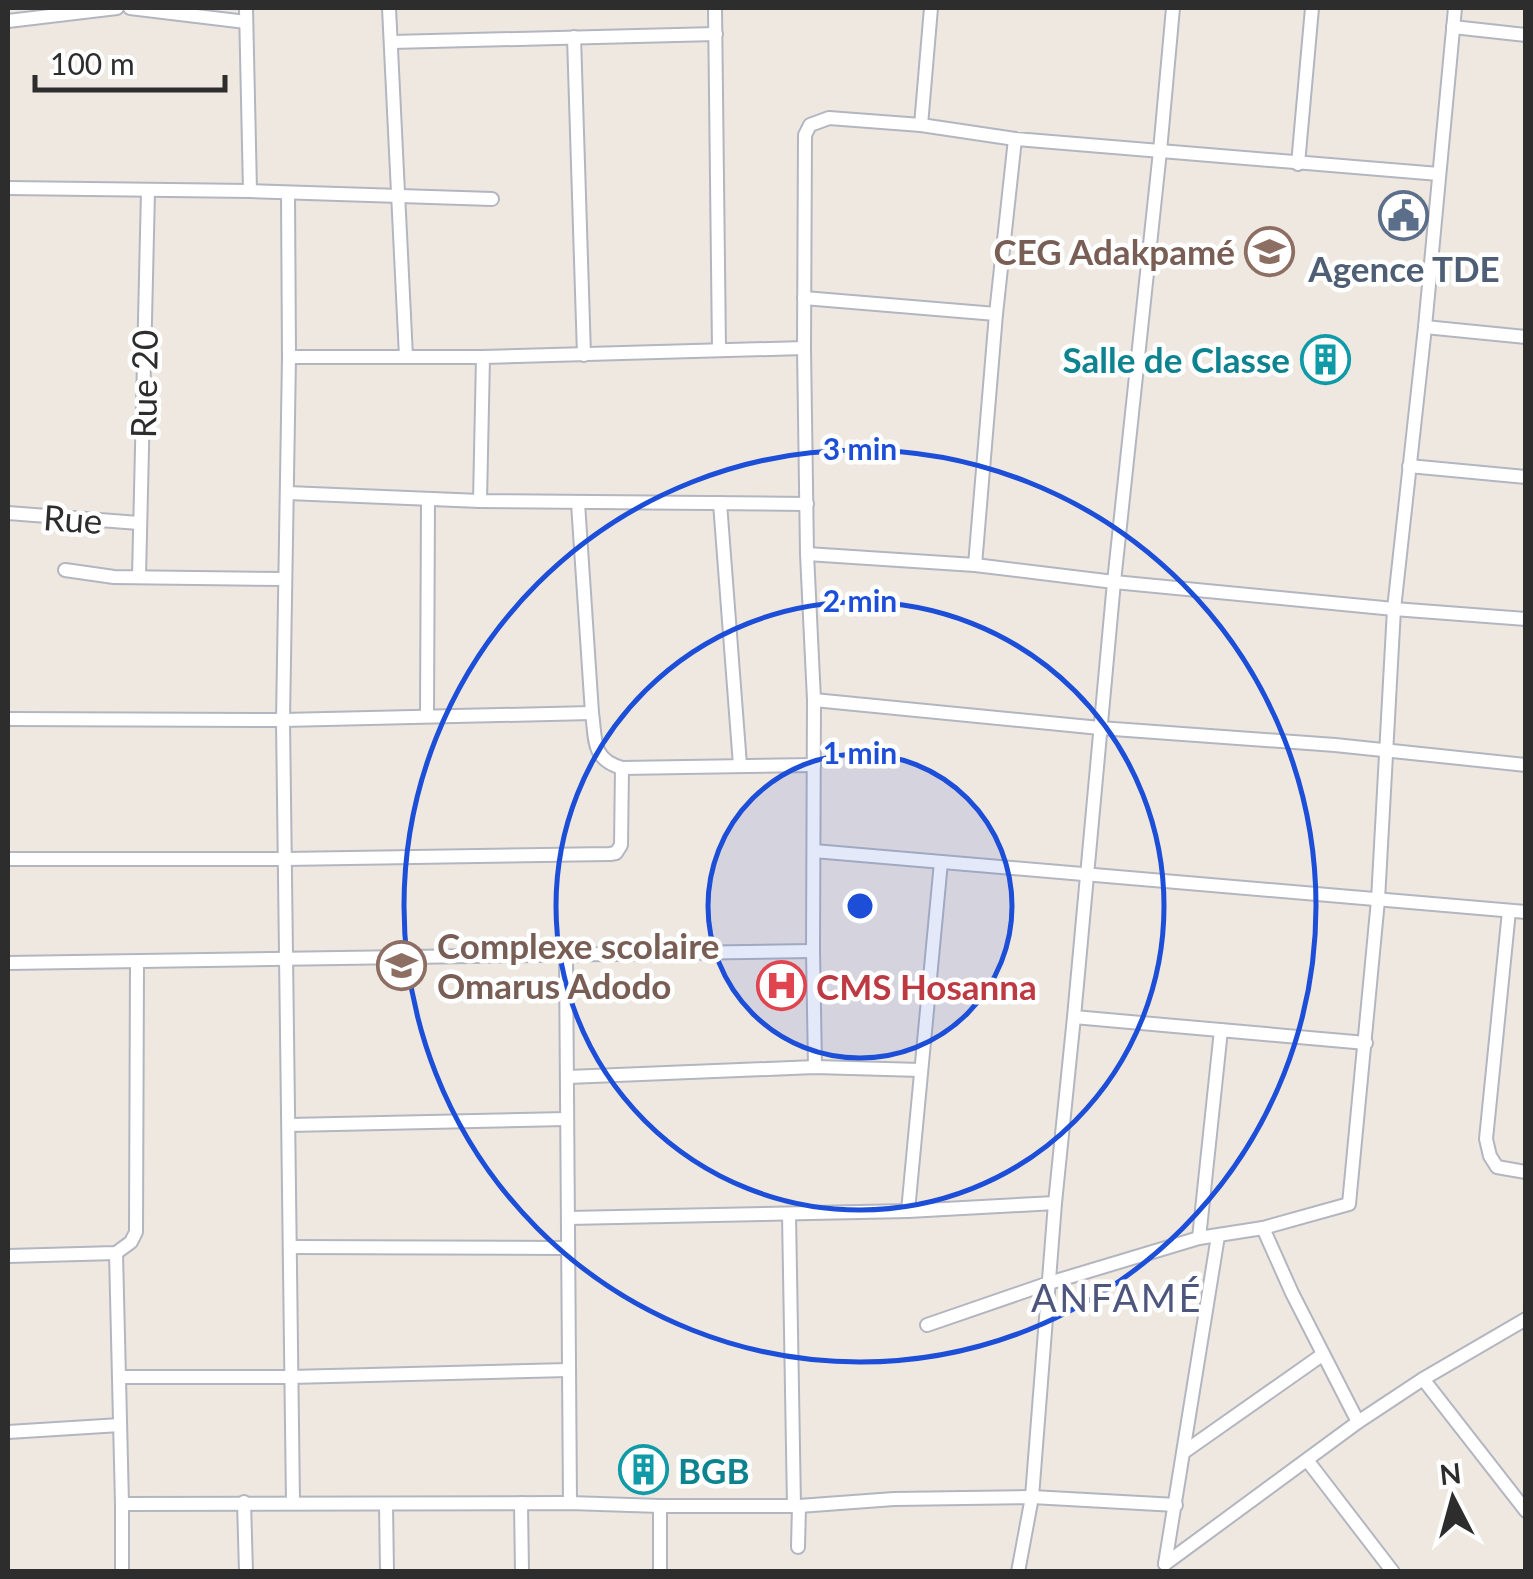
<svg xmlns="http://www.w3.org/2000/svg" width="1533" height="1579" viewBox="0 0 1533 1579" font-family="Lato,sans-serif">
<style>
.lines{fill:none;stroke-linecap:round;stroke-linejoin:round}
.minor-casing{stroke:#b3b6c0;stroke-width:16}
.minor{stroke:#fff;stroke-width:12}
.ring{fill:none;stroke:#1d4ed8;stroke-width:5}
.labels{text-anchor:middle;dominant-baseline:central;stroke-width:9;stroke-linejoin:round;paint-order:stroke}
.education-label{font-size:35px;font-weight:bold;fill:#785e54;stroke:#fff;text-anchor:end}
.service-label{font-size:35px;font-weight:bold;fill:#4e5e75;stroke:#fff}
.culture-label{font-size:35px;font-weight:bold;fill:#0d838f;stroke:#fff;text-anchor:end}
.street-label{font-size:35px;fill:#2d2d2d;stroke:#fff}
.health-label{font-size:35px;font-weight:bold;fill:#be3a42;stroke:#fff;text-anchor:start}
.neighbourhood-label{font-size:38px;letter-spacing:2.5px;fill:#4e567d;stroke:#fff}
.centre{fill:#1d4ed8;stroke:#fff;stroke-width:5}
.ring-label{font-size:30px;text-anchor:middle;font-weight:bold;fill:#1d4ed8;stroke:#fff;stroke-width:9;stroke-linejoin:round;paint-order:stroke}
</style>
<rect width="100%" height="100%" fill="#eee8e0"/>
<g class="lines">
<defs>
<g id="minor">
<path d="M130 8 246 22"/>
<path d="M246 8 250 191"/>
<path d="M389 8 406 357"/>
<path d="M715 8 719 350"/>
<path d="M8 21 117 8"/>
<path d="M1453 27 1526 35"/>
<path d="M574 37 584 355"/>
<path d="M392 42 716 34"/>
<path d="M921 125 931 8"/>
<path d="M1298 164 1312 8"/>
<path d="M8 188 250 191 492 199"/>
<path d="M288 193 289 357 283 720 293 1503"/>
<path d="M804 298 996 314"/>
<path d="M1425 327 1526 337"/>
<path d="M289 357H483L804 348"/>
<path d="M1409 466 1526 477"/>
<path d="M288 493 480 501 807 504"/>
<path d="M480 501 483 357"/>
<path d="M578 503 592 713C596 740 591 759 622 768L814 765"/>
<path d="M720 503 740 765"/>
<path d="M8 513 139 523"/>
<path d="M807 554 975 565 1114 582 1394 609 1526 619"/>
<path d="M975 565 996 314 1015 139"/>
<path d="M65 570 114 577 284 579"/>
<path d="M139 577 148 191"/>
<path d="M814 700 1100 728 1335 745 1526 765"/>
<path d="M427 716 428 499"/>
<path d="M8 719 283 720 592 713"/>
<path d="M814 851 1526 912"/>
<path d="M8 859H285L610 854 616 853 621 845 622 768"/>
<path d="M1509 911 1486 1139 1490 1156 1497 1167 1526 1172"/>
<path d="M566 956 570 1503"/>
<path d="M8 963 813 951"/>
<path d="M1074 1017 1366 1043"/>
<path d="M815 1067 813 951 814 700 807 554 804 348 805 135 810 125 829 118 921 125 1015 139 1439 174"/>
<path d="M568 1077 815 1067 921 1070"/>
<path d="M289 1125 566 1119"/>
<path d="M908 1211 941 862"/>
<path d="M789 1214 794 1506"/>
<path d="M568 1218 908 1211 1055 1203"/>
<path d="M1263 1228 1292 1293 1358 1422"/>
<path d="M1199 1238 1221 1030"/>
<path d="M290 1247 568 1248"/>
<path d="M116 1253 122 1504V1572"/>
<path d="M8 1256 116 1253 131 1242 136 1232 137 963"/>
<path d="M927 1325 1049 1283 1199 1238 1263 1228 1349 1204 1378 900 1394 609 1425 327 1455 8"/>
<path d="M119 1377H290L568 1370"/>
<path d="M1423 1379 1526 1511"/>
<path d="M8 1432 120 1425"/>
<path d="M1184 1452 1322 1355"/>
<path d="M1307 1460 1393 1572"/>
<path d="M244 1502 246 1572"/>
<path d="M521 1503 522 1572"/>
<path d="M122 1504 570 1503 660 1506H799L894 1499 1032 1497 1176 1505"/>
<path d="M386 1504 387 1572"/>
<path d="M660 1506V1572"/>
<path d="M798 1547 799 1506"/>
<path d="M1165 1564 1358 1422 1423 1379 1526 1319"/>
<path d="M1165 1564 1218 1236"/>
<path d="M1018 1572 1032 1497 1055 1203 1074 1017 1114 582 1160 151 1173 8"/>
</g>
</defs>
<use href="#minor" class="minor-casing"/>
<use href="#minor" class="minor"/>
</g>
<circle cx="860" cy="906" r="152" fill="#1d4ed8" fill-opacity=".12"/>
<g class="ring">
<circle cx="860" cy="906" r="152"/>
<circle cx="860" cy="906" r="304"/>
<circle cx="860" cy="906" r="456"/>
</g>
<defs>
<symbol id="civic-ring" viewBox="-11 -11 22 22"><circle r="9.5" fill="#fff" stroke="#5c6f8a" stroke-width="1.5"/><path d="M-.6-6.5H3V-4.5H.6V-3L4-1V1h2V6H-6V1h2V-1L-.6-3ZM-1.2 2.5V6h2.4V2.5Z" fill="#5c6f8a"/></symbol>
<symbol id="university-ring" viewBox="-11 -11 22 22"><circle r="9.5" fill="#fff" stroke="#8d6e63" stroke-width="1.5"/><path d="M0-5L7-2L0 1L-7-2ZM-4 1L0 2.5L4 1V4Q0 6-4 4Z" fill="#8d6e63"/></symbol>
<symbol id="building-ring" viewBox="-11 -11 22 22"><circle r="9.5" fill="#fff" stroke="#0f9aa8" stroke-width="1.5"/><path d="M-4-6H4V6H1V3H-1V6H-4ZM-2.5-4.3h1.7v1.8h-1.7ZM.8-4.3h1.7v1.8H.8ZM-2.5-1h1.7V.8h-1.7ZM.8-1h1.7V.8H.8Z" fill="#0f9aa8"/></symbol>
<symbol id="school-ring" viewBox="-11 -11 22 22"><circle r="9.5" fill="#fff" stroke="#8d6e63" stroke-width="1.5"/><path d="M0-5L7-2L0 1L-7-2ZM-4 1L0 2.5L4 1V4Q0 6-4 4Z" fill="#8d6e63"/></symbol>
<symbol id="hospital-ring" viewBox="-11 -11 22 22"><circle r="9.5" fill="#fff" stroke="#e0444e" stroke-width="1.5"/><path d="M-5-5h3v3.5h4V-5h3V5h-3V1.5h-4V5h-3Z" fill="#e0444e"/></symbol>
</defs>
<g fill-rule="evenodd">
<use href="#civic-ring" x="1376" y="188" width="55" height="55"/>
<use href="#university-ring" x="1242" y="224" width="55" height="55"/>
<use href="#building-ring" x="1298" y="332" width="55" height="55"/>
<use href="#school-ring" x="374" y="938" width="55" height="55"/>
<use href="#hospital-ring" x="754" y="958" width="55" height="55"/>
<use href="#building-ring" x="616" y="1442" width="55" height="55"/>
</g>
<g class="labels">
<g class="education-label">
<text x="1235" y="251">CEG Adakpamé</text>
<text x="437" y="945" text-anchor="start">Complexe scolaire<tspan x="437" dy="40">Omarus Adodo</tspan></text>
</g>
<g class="service-label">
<text x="1404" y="268">Agence TDE</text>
</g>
<g class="culture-label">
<text x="1290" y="359">Salle de Classe</text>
<text x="678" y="1470" text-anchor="start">BGB</text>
</g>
<g class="street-label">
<text transform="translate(143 384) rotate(-89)">Rue 20</text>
<text transform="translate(73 518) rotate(4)">Rue</text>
</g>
<g class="health-label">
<text x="816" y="986">CMS Hosanna</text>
</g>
<g class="neighbourhood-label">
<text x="1117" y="1297">ANFAMÉ</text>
</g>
</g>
<circle cx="860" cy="906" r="15" class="centre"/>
<g class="ring-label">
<text x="860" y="460">3 min</text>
<text x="860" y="612">2 min</text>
<text x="860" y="764">1 min</text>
</g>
<rect width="1533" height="1579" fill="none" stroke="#2d2d2d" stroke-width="20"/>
<g transform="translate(1453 1499) rotate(354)" stroke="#ffffff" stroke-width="8" paint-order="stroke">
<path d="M0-8L18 38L0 25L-18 38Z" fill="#2d2d2d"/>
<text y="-15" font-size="28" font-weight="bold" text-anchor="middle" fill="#2d2d2d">N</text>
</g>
<path d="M35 75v15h190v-15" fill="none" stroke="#2d2d2d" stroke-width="5"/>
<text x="50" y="75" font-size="30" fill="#2d2d2d" stroke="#ffffff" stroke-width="8" paint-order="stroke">100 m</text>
</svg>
